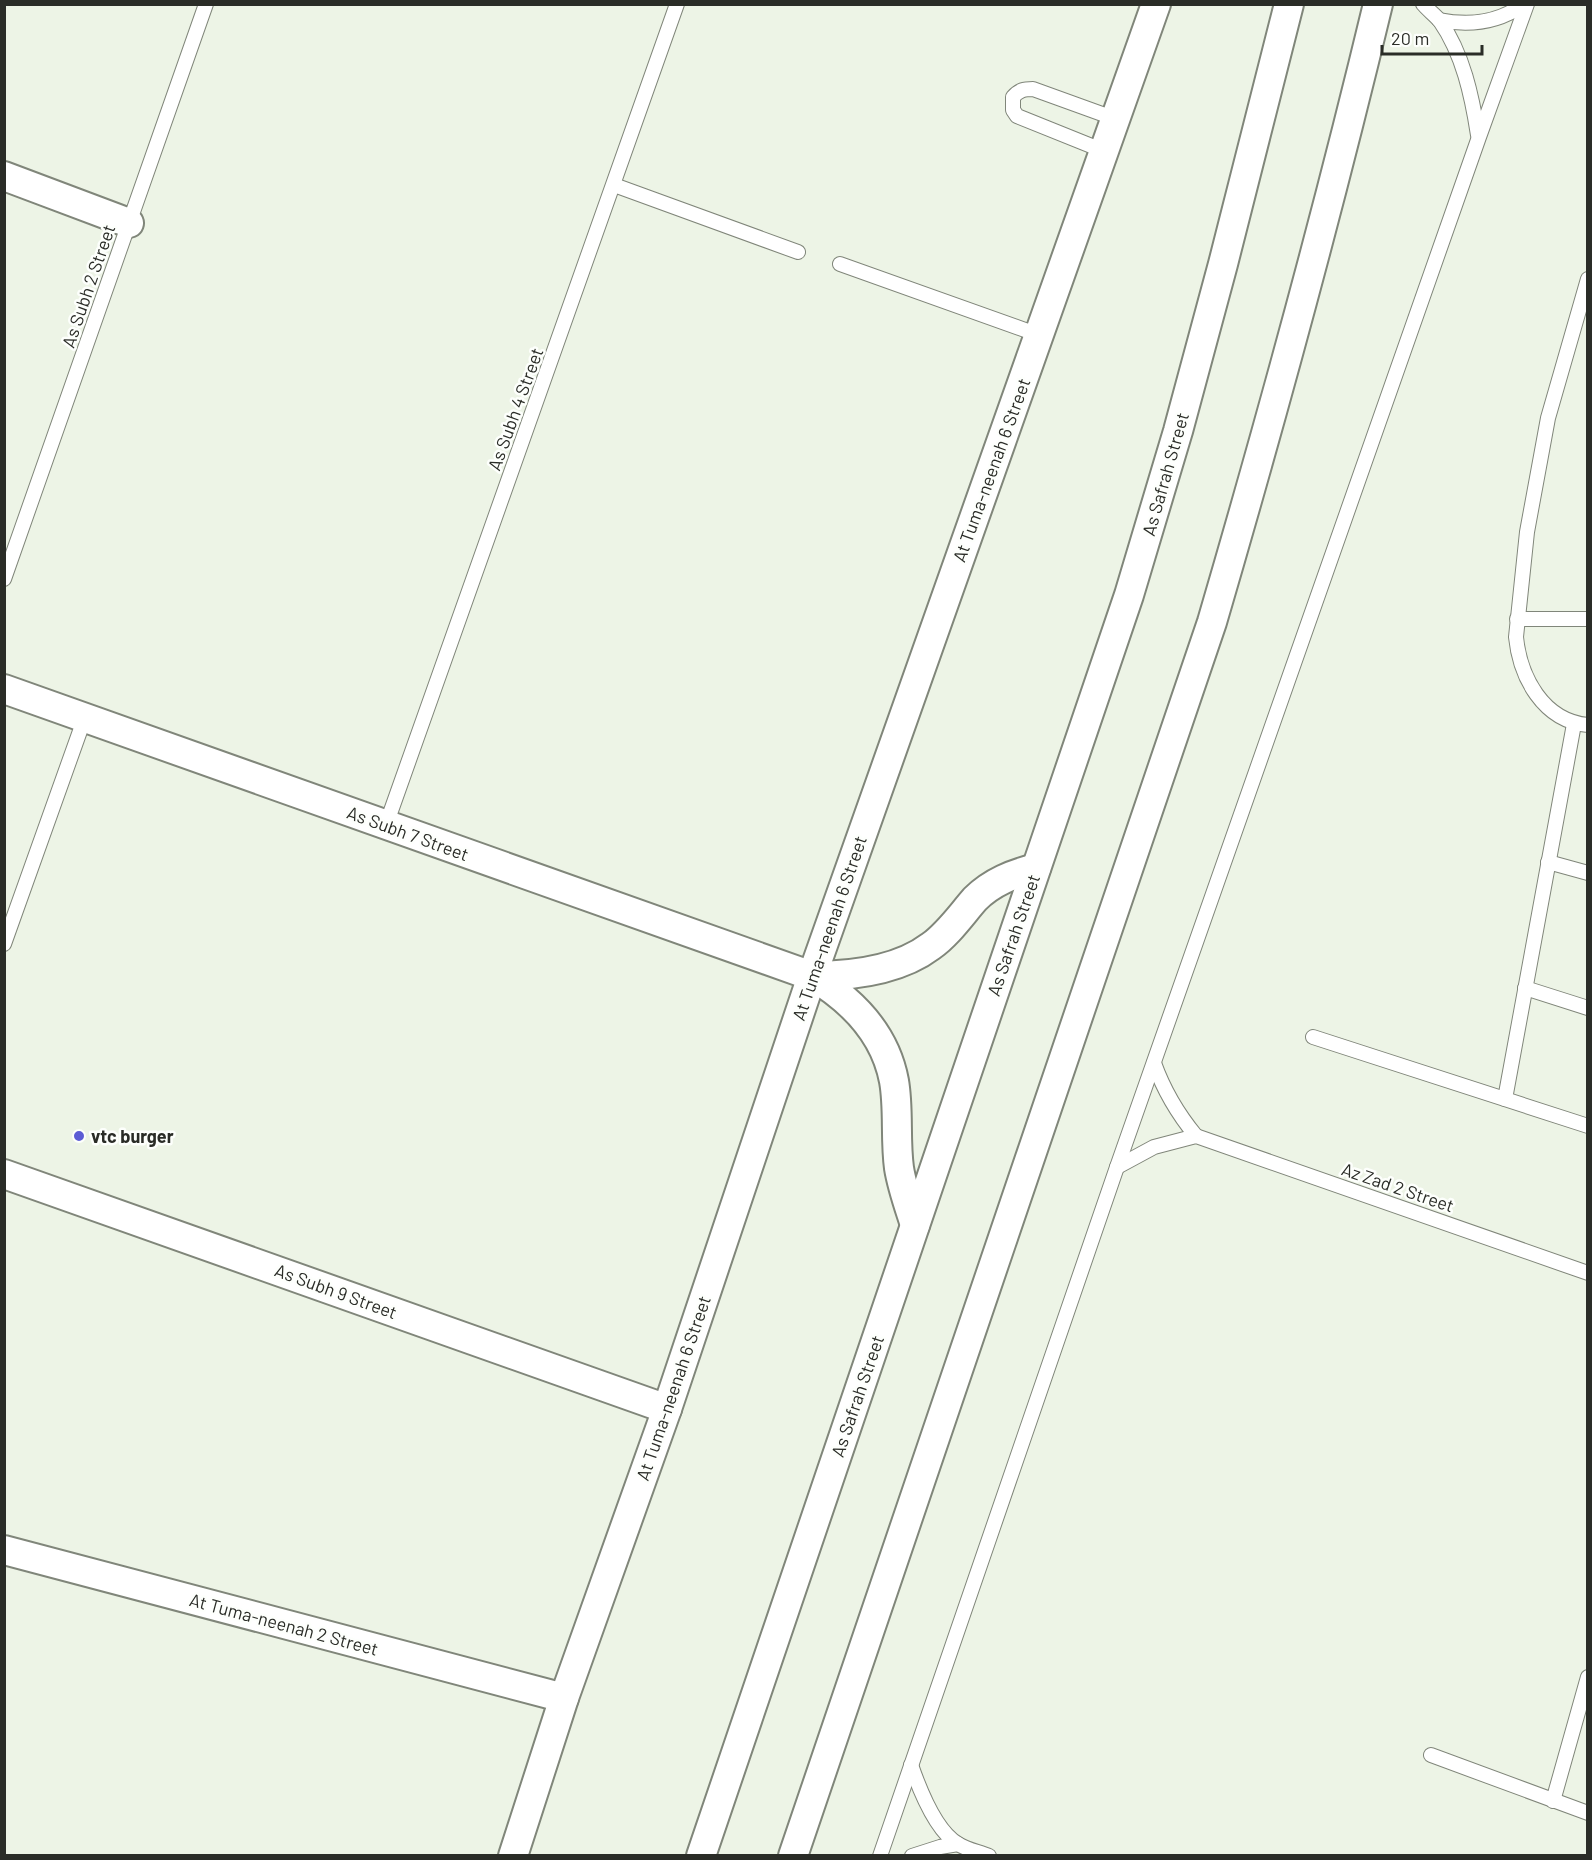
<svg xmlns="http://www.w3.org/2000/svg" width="1592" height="1860" viewBox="0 0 1592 1860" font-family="Barlow,sans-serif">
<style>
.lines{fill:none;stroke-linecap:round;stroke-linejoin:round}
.lane-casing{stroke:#80867a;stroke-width:16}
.street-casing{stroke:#80867a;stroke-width:32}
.lane{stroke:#fff;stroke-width:14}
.street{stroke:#fff;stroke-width:28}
.poi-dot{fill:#5c5cd4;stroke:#fdfffc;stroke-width:2}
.labels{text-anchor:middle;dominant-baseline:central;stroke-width:5;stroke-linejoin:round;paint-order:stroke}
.street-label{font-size:18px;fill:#2a2c27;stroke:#fdfffc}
.poi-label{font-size:18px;font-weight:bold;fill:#2a2c27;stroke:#fdfffc;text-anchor:start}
</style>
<rect width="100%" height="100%" fill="#edf4e6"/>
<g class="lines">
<defs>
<g id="lane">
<path d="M1423 4C1428 10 1435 15 1440 21 1463 54 1472 96 1478 135"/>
<path d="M1439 20C1470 26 1498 23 1524 4"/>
<path d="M1104 151 1017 116 1013 110V97C1019 90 1024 89 1033 89L1116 119"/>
<path d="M614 185 798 252"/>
<path d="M840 264 1039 335"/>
<path d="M1588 279 1548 418 1527 532 1516 637C1520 677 1543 721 1588 725"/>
<path d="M4 579 206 4"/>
<path d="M1517 619H1588"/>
<path d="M386 825 677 4"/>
<path d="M1548 862 1588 873"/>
<path d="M4 944 85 717"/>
<path d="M1525 988 1588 1008"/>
<path d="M1313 1037 1588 1126"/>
<path d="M1154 1063C1164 1091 1177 1113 1196 1136"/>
<path d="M1505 1099 1574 724"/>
<path d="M1117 1167 1154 1147 1196 1136 1588 1273"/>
<path d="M1431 1755 1588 1813"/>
<path d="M911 1765C919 1788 936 1831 958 1844 967 1850 980 1852 989 1856"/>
<path d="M1553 1801 1588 1677"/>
<path d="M880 1856 1117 1167 1479 137 1527 4"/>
<path d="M912 1856 940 1847 958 1844"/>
</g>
<g id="street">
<path d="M4 176 129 223"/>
<path d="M4 689 812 976C852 1000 885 1033 894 1081 899 1109 895 1139 899 1168 902 1187 909 1206 915 1225"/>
<path d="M812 976C852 976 898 971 931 946 948 934 961 915 975 899 992 882 1013 874 1036 868"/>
<path d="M4 1174 667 1409"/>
<path d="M4 1550 564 1698"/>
<path d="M513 1856 564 1698 667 1409 812 976 1156 4"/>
<path d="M701 1856 1129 595 1178 431 1223 264 1289 4"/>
<path d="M793 1856 1212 622C1272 417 1328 212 1378 4"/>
</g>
</defs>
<use href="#lane" class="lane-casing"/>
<use href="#street" class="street-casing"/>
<use href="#lane" class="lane"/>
<use href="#street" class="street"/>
</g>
<circle class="poi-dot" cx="79" cy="1136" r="6"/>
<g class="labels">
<g class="street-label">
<text transform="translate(88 286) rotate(-71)">As Subh 2 Street</text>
<text transform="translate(515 409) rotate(-70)">As Subh 4 Street</text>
<text transform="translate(991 470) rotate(-70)">At Tuma-neenah 6 Street</text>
<text transform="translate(1165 474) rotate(-74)">As Safrah Street</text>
<text transform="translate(408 833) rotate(20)">As Subh 7 Street</text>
<text transform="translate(829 928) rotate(-71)">At Tuma-neenah 6 Street</text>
<text transform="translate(1013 935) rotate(-71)">As Safrah Street</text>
<text transform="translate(1398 1187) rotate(19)">Az Zad 2 Street</text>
<text transform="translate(336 1291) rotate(20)">As Subh 9 Street</text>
<text transform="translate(673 1388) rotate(-71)">At Tuma-neenah 6 Street</text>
<text transform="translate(857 1396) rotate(-71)">As Safrah Street</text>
<text transform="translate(284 1624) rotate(15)">At Tuma-neenah 2 Street</text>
</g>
<g class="poi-label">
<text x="91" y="1136">vtc burger</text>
</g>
</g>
<rect width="1592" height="1860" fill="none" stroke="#2a2c27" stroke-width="12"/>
<path d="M1382 45v9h100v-9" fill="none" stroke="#2a2c27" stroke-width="3"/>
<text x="1391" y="45" font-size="18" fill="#2a2c27" stroke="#fdfffc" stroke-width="4.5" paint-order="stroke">20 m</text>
</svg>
